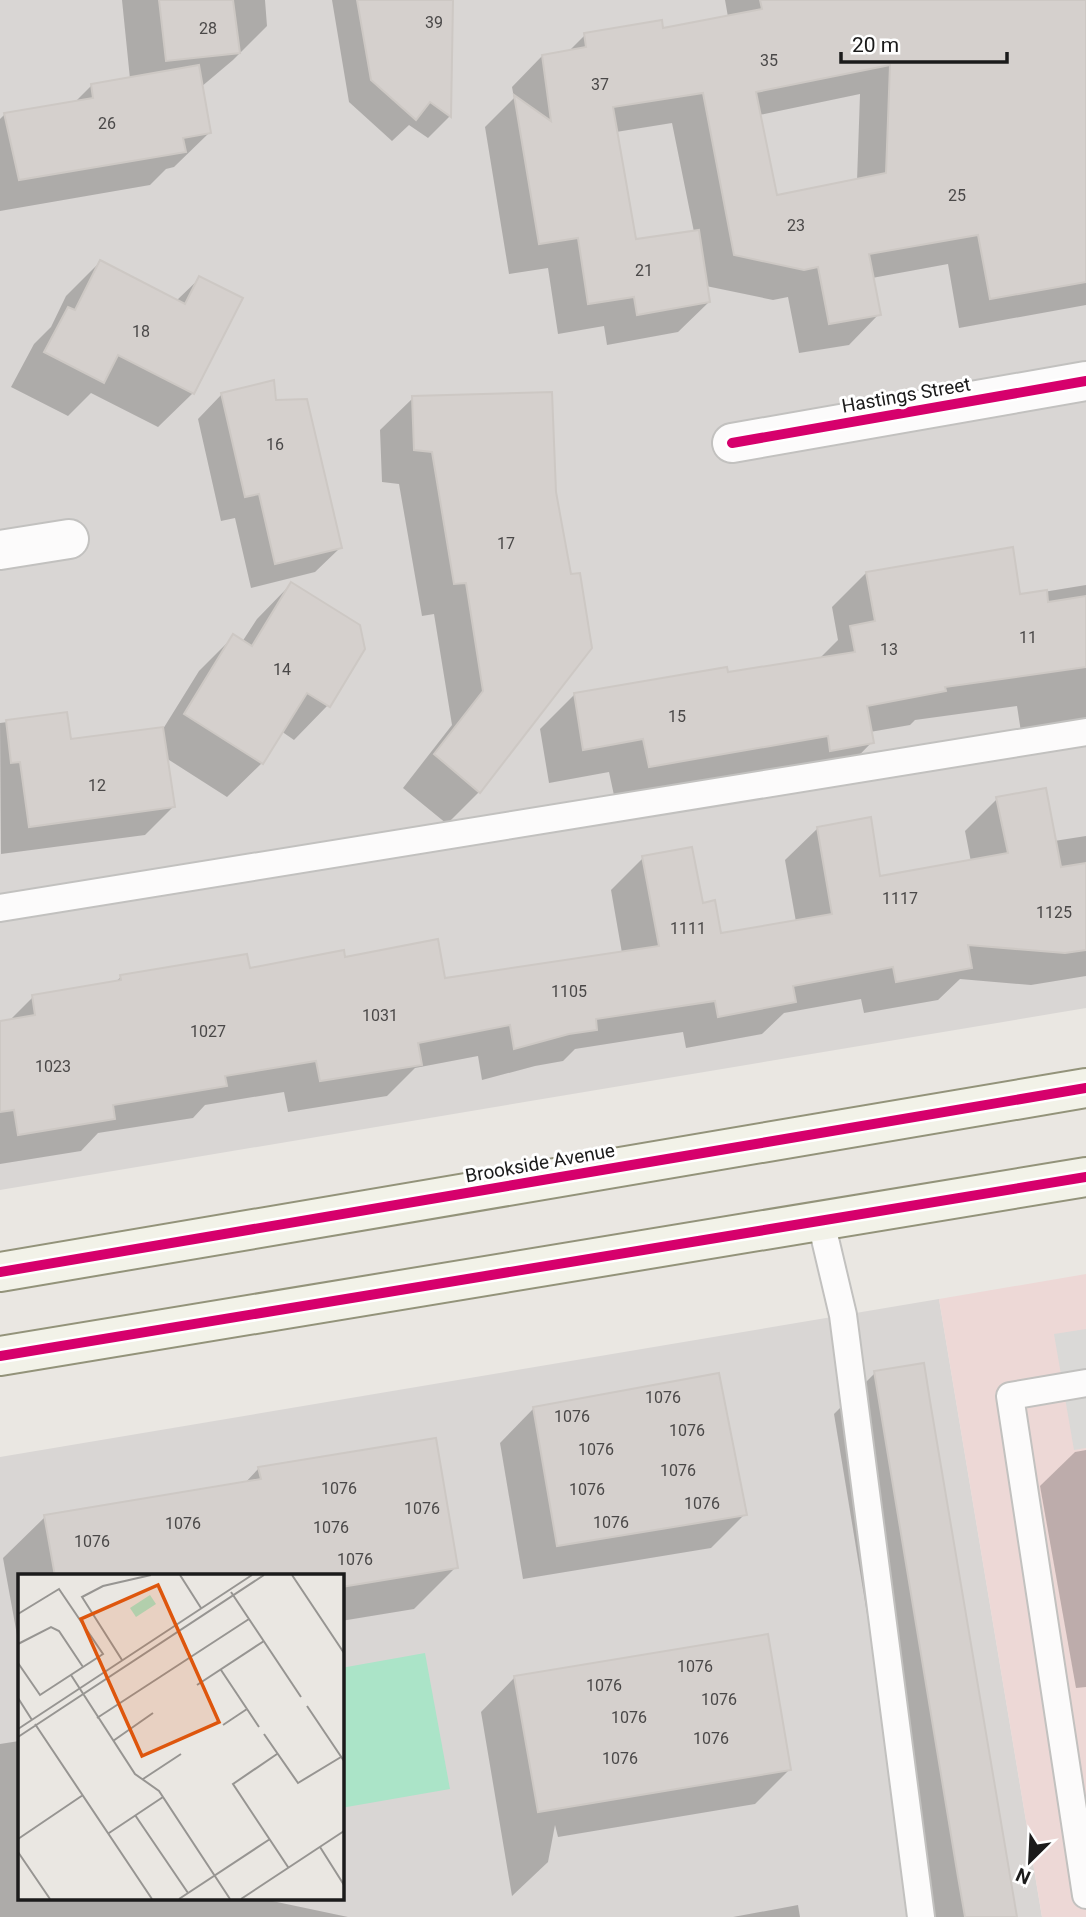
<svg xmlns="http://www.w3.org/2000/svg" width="1086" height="1917" viewBox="0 0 1086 1917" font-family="Roboto,sans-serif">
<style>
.residential{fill:#d9d6d4;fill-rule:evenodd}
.commercial{fill:#edd8d6}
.pitch{fill:#abe4c8}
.parking{fill:#dad9d7}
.shadow{fill:#0003;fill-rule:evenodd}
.building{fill:#d5d0cd;stroke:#cdc8c4;stroke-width:2;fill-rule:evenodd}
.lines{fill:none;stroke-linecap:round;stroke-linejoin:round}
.lane-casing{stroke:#c2c1bf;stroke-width:30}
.street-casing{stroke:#c2c1bf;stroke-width:42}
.secondary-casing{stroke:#93937a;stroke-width:42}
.lane{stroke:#fcfbfb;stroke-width:26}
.street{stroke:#fcfbfb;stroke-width:38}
.secondary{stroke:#f2f2e8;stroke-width:38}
.cycleway-casing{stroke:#fff;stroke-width:15}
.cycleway{stroke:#d6006c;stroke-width:10}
.labels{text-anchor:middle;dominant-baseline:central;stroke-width:6;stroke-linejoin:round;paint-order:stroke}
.number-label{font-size:16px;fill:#4a4848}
.street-label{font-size:19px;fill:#1b1b1b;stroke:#fff}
.inset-road{fill:none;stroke:#979592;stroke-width:2}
.view{fill:#de560d;fill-opacity:0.15;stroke:#de560d;stroke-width:3.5}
.inset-edge{fill:none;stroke:#1b1b1b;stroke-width:3.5}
</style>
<rect width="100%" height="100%" fill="#eae7e2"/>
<g class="residential">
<path d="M0 0H1086V1008L0 1190Z"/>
<path d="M939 1299 1042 1917H0V1457ZM19 1576H341V1898H19Z"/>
</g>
<path class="commercial" d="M1086 1274V1917H1042L939 1299Z"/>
<path class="pitch" d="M425 1653 450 1789 341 1808V1668Z"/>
<path class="parking" d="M1086 1329V1448L1074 1450 1054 1334Z"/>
<g class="shadow">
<path d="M122 0H265L267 26 233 60 201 87 209 133 174 167 166 169 150 185 0 211V119L4 115 74 103 91 86 130 79Z"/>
<path d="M332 0H451L450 116 428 138 409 125 392 141 349 102Z"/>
<path d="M725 0H1086V305L959 328 948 264 872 278 879 314 849 345 799 353 788 297 773 300 706 286 709 302 678 332 607 345 604 326 558 334 548 268 509 274 485 127 514 98 512 87 542 56 568 52 585 35 662 30 728 17ZM860 94 857 181 776 197 759 115ZM672 123 694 232 635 241 616 132Z"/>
<path d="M100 262 176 301 200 278 193 393 158 427 91 393 68 416 11 387 34 344 51 327 66 296Z"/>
<path d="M222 394 274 401 340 548 315 572 251 588 235 518 221 521 198 419Z"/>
<path d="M550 394 479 792 447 824 403 788 452 725 434 614 422 616 399 484 382 482 380 430 413 398Z"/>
<path d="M866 573 1019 596 1086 585V717L1064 738 1023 745 1017 706 915 720 910 725 870 732 872 742 838 777 615 800 609 772 549 783 540 729 574 695 818 660 838 640 832 607Z"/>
<path d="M291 584 328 705 294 740 281 731 262 763 227 797 166 758 173 807 145 835 1 854 0 723 65 714 69 741 163 729 199 671 233 637 242 642 257 619Z"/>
<path d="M997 799 1054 841 1086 836V976L1031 985 960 979 938 1000 864 1013 861 999 784 1013 762 1034 686 1048 683 1032 575 1049 563 1061 535 1066 482 1080 478 1056 415 1068 387 1096 288 1112 284 1092 205 1105 193 1118 98 1133 81 1151 0 1164V1023L9 1021 33 997 114 983 121 977 248 970 343 959 444 980 622 953 611 890 643 858 701 905 720 936 796 922 785 860 818 828 879 878 971 862 965 831Z"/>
<path d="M875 1373 1015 1917H917L834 1414Z"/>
<path d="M534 1408 745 1514 711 1548 523 1579 500 1443Z"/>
<path d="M1086 1450V1687L1076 1688 1040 1486 1075 1452Z"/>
<path d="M259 1468 456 1567 414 1609 341 1621V1576H19V1646L3 1558 45 1517 244 1484Z"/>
<path d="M515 1677 789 1770 755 1804 558 1837 555 1825 548 1862 512 1896 481 1712Z"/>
<path d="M19 1741V1898H258L348 1917H0V1744Z"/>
<path d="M798 1905 800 1917H733Z"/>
</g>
<g class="building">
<path d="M159 0H233L240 53 166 61Z"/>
<path d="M357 0H453L451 117 430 102 416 120 371 80Z"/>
<path d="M760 0H1086V282L990 299 978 235 869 254 881 315 829 324 818 267 804 270 734 255 703 93 613 107 636 239 699 230 710 302 637 315 634 297 588 304 578 238 539 244 514 95 551 121 542 55 586 47 584 33 662 20 663 28 762 9ZM890 65 886 173 777 195 756 92Z"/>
<path d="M199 65 211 133 183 138 186 152 19 180 4 113 93 98 91 84Z"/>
<path d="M100 260 185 304 199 276 243 298 194 394 118 355 104 383 44 352 68 307 75 310Z"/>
<path d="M274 380 276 400 307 399 342 548 275 564 259 494 245 497 221 393Z"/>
<path d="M552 392 556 492 571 574 580 573 592 648 480 793 434 754 483 691 466 583 454 584 432 452 414 450 412 396Z"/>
<path d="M1013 547 1020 594 1047 590 1048 602 1086 596V667L945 687 946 691 867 706 874 743 830 751 828 736 649 767 643 739 583 750 574 693 727 667 728 672 855 652 850 626 875 621 866 572Z"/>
<path d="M291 582 360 625 365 649 330 707 307 693 263 764 184 714 233 634 252 646Z"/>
<path d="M67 712 71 739 163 727 175 807 29 827 20 762 11 763 6 720Z"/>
<path d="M1046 788 1061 867 1086 863V950L1065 953 968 945 972 968 896 982 893 967 793 986 796 1002 718 1017 715 1001 596 1019 597 1030 569 1034 514 1049 510 1025 418 1043 422 1065 320 1081 316 1061 225 1076 227 1086 113 1105 115 1119 18 1135 14 1110 0 1112V1021L35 1015 32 995 121 980 120 975 247 954 250 968 344 950 345 957 438 939 445 978 659 946 642 856 692 847 703 903 715 900 721 933 832 914 817 827 871 817 880 876 1008 853 996 797Z"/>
<path d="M924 1363 930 1401 1017 1917H965L958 1877 874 1371Z"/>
<path d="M719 1373 747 1515 557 1546 533 1407Z"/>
<path d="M436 1438 458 1568 341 1587V1576H55L44 1515 261 1479 258 1467Z"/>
<path d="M768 1634 791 1770 538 1812 514 1676Z"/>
</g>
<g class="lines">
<defs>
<g id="lane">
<path d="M0 908 1086 732"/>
<path d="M821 1222 843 1315 921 1917"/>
<path d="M1086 1383 1010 1396 1086 1895"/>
</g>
<g id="street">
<path d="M732 443 1086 381"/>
<path d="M0 550 69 539"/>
</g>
<g id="secondary">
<path d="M0 1272 1086 1088"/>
<path d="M0 1356 1086 1177"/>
</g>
</defs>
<use href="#lane" class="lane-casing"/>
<use href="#street" class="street-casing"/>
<use href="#secondary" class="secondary-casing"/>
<use href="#lane" class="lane"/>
<use href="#street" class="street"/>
<use href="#secondary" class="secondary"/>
<defs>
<g id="cycleway">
<path d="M732 443 1086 381"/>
<path d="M0 1272 1086 1088"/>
<path d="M0 1356 1086 1177"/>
</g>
</defs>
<use href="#cycleway" class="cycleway-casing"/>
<use href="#cycleway" class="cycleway"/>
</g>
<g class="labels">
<g class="number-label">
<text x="434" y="22">39</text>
<text x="208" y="28">28</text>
<text x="769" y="60">35</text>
<text x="600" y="84">37</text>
<text x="107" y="123">26</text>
<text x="957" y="195">25</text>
<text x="796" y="225">23</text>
<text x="644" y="270">21</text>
<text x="141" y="331">18</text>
<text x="275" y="444">16</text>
<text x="506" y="543">17</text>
<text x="1028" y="637">11</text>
<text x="889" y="649">13</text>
<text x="282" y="669">14</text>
<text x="677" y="716">15</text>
<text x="97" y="785">12</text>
<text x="900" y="898">1117</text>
<text x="1054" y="912">1125</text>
<text x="688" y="928">1111</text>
<text x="569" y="991">1105</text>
<text x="380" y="1015">1031</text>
<text x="208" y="1031">1027</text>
<text x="53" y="1066">1023</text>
<text x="663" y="1397">1076</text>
<text x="572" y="1416">1076</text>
<text x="687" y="1430">1076</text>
<text x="596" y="1449">1076</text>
<text x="678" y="1470">1076</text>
<text x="339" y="1488">1076</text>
<text x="587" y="1489">1076</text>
<text x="702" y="1503">1076</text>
<text x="422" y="1508">1076</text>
<text x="611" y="1522">1076</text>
<text x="183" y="1523">1076</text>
<text x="331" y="1527">1076</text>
<text x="92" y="1541">1076</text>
<text x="355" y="1559">1076</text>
<text x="695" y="1666">1076</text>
<text x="604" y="1685">1076</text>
<text x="719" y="1699">1076</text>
<text x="629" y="1717">1076</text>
<text x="711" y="1738">1076</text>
<text x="620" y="1758">1076</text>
</g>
<g class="street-label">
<text transform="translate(906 395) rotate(-10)">Hastings Street</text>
<text transform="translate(540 1163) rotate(-10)">Brookside Avenue</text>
</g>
</g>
<g transform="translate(18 1574)">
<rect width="326" height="326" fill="#eae7e2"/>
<path d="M132 21 138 30 118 43 112 34Z" fill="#abe4c8"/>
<path class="inset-road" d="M162 1 183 34M274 1 326 79M213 18 283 123M0 40 41 15 85 80 22 121 0 89M0 70 33 53 41 57 65 93M104 86 64 23 85 12 133 1M203 96 241 153M53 101 117 200 141 217 212 325M179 111 246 67M0 124 14 146M289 132 326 187M79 144 231 45M17 150 134 325M205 151 229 135M0 155 234 1M246 160 280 209 323 183M0 163 246 1M95 167 135 139M259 180 215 210 270 293M125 205 163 180M117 241 170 319M91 259 145 223M0 265 65 221M302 273 326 311M0 278 32 325M161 325 252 265M223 325 326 257"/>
<path class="view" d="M140 11 201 148 124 182 63 45Z"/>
<rect width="326" height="326" class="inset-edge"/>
</g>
<g transform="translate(1030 1861) rotate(204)" stroke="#ffffff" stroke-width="5" paint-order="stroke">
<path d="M0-5L12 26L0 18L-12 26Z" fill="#1b1b1b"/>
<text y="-10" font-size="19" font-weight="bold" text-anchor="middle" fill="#1b1b1b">N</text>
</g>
<path d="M841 52v10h166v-10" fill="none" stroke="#1b1b1b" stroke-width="3.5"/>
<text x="852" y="52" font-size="21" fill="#1b1b1b" stroke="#ffffff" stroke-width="5" paint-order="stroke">20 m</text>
</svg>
